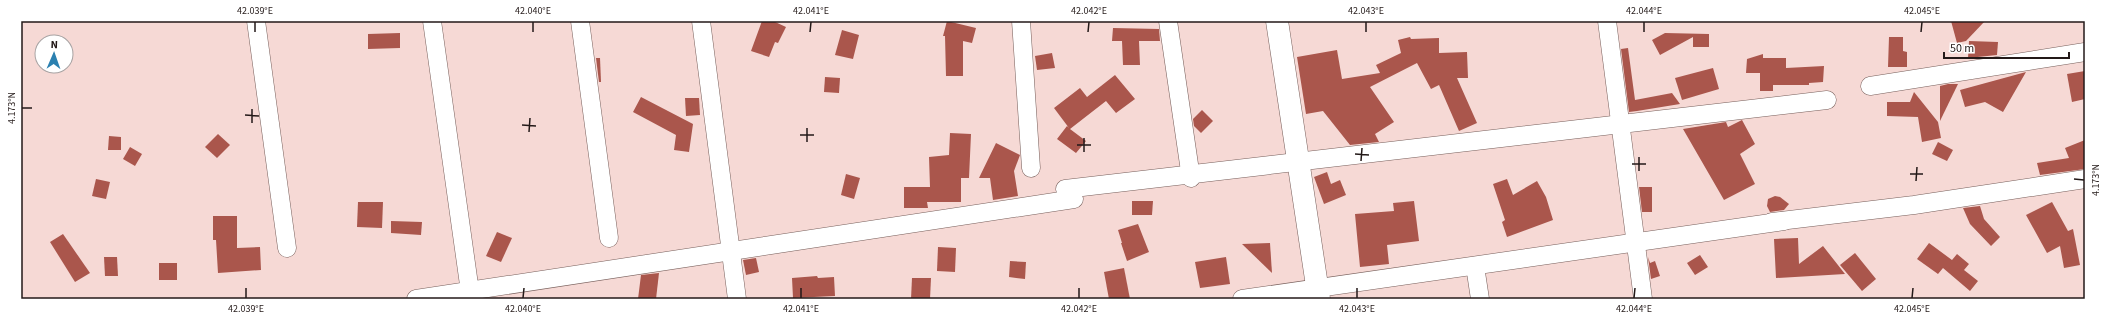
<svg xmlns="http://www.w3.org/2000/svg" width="2106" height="320" viewBox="0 0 2106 320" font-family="'Source Sans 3',sans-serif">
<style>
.building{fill:#aa564c}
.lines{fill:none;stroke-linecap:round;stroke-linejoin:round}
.minor-casing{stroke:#775f5b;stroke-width:19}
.tertiary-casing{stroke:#775f5b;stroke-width:23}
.minor{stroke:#fff;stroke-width:18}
.tertiary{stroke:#fff;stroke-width:22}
.ticks{fill:none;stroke:#231918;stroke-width:1.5}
.neatline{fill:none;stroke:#231918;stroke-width:1.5}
.ticks-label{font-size:10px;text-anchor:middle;fill:#231918}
</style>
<rect width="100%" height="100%" fill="#f6d9d5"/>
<g class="building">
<path d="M762 21H773L786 27 778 43 775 42 769 57 751 51Z"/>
<path d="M947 21 976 28 972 43 963 41V76H946L945 36H943Z"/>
<path d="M1951 21H1985L1966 41 1957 43Z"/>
<path d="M1113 28 1159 29 1160 41H1139L1140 65H1123L1122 41H1112Z"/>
<path d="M842 30 859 35 853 59 835 55Z"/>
<path d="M400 33V48L368 49V34Z"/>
<path d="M1665 33 1709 34V47H1693V37L1660 55 1652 40Z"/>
<path d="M1410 37 1411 39 1439 38V53L1467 52 1468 78H1457L1477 123 1459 131 1439 85 1431 89 1417 63 1370 87 1394 122 1375 134 1379 142 1350 145 1323 111 1306 114 1297 57 1337 50 1342 79 1380 73 1376 65 1401 53 1398 40Z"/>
<path d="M1889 37H1903V51L1907 52V67H1888Z"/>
<path d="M1969 41 1998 42 1997 55 1968 58Z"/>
<path d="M1628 48 1635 100 1672 93 1680 104 1637 111 1636 104 1637 111 1629 112 1621 49Z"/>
<path d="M1052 53 1055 68 1037 70 1035 56Z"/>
<path d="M1763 54V58H1786V68L1824 66 1823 82 1809 83V85H1773V91H1760V73H1746L1747 59Z"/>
<path d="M596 58H600L601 82H599Z"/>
<path d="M1713 68 1719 89 1682 100 1675 78Z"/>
<path d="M2085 71V99L2072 102 2067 74Z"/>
<path d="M2026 72 2003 112 1985 102 1965 107 1960 90Z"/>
<path d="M1115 75 1135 99 1116 113 1106 101 1070 129 1086 141 1076 153 1057 139 1067 126 1069 128 1054 108 1080 88 1087 97Z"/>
<path d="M825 77 840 78 839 93 824 92Z"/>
<path d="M1948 84H1958L1940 121V86Z"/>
<path d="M1914 92 1938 122 1941 138 1922 142 1918 117 1887 116V102H1910Z"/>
<path d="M641 97 693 124 689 152 674 150 676 135 633 112Z"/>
<path d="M685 98H699L700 115 686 116Z"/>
<path d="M1202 110 1213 121 1201 133 1194 126 1193 119Z"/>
<path d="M1742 120 1755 144 1740 154 1755 184 1724 200 1683 129 1726 122 1728 127Z"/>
<path d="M950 133 971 134 969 178H961V202H927L928 208H904V187H930L929 157 949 155Z"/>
<path d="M218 134 230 145 217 158 205 147Z"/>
<path d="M109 136 121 137V150H108Z"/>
<path d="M2085 140V169L2040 175 2037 163 2069 158 2065 148Z"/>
<path d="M1938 142 1953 150 1947 161 1932 154Z"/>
<path d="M996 143 1020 155 1014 171 1018 196 993 200 990 178H979Z"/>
<path d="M130 147 142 154 135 166 123 159Z"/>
<path d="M1327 172 1331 184 1340 180 1346 195 1324 204 1314 177Z"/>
<path d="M846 174 860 178 854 199 841 195Z"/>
<path d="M96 179 110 182 106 199 92 196Z"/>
<path d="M1507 179 1513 195 1537 181 1546 197 1553 220 1507 237 1502 222 1505 220 1493 184Z"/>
<path d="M1639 187H1652V212H1642Z"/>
<path d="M1775 196 1780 197 1789 204 1784 210 1770 212 1767 206 1768 199Z"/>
<path d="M1132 201H1153L1152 215H1132Z"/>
<path d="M1414 201 1419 241 1387 245 1389 264 1360 267 1355 214 1394 211 1393 203Z"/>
<path d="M358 202H383L382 228 357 227Z"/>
<path d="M2052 202 2068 231 2073 229 2080 265 2064 268 2060 246 2047 253 2026 215Z"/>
<path d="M1980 206 1984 219 2000 237 1991 246 1970 224 1963 208Z"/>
<path d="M213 216H237V248L260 247 261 270 218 273 216 240H213Z"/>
<path d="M391 221 422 222 421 235 391 233Z"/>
<path d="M1138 224 1149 252 1127 261 1121 243H1122L1118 230Z"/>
<path d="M497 232 512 238 501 262 486 256Z"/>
<path d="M63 234 90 273 75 282 50 242Z"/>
<path d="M1798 238 1799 264 1823 246 1845 274 1776 278 1774 239Z"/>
<path d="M1270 243 1272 273 1242 244Z"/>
<path d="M1929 243 1952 260 1957 254 1969 264 1964 270 1978 281 1970 291 1943 268 1938 274 1917 259Z"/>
<path d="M938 247 956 248 955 272 937 271Z"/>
<path d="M1855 253 1876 279 1862 291 1840 265Z"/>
<path d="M1700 255 1708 267 1695 275 1687 263Z"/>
<path d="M104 257H117L118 276H105Z"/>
<path d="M1226 257 1230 284 1200 288 1195 262Z"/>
<path d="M1648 257 1650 263 1655 261 1660 276 1651 279Z"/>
<path d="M756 258 759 272 746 275 743 260Z"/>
<path d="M1010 261 1026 262 1025 279 1009 277Z"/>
<rect x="159" y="263" width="18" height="17"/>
<path d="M1124 268 1130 299H1109L1104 272Z"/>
<path d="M659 273 656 299H638L641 275Z"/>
<path d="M817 276 818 278 834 277 835 296 793 298 792 278Z"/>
<path d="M912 278H931L930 299H911Z"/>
</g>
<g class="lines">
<defs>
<g id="minor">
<path d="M256 21 287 248"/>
<path d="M432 21 471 299"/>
<path d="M580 21 609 238"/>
<path d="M701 21 737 299"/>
<path d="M1021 21 1031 168"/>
<path d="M1168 21 1191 178"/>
<path d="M1607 21 1643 299"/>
<path d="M1870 86 2085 52"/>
<path d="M1065 189 1827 100"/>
<path d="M1772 222 1914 205 2085 179"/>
<path d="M1475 266 1480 299"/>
<path d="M416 299 1074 199"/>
<path d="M1242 299 1784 221"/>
</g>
<path id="tertiary" d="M1277 21 1319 299"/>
</defs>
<use href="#minor" class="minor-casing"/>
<use href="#tertiary" class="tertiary-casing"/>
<use href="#minor" class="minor"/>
<use href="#tertiary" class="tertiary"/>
</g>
<path class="ticks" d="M255 32V22M533 32V22M810 32 811 22M1088 32 1089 22M1366 32V22M1644 32V22M1921 32 1922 22M22 108H32M245 115 259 116M252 123V109M522 125 536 126M529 132 530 118M800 135H814M807 142V128M1077 145H1091M1084 152V138M1355 154 1369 155M1361 161 1362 148M1632 164H1646M1639 171V157M1910 174H1923M2074 179 2084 180M1916 181 1917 167M246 298V288M523 298 524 288M801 298V288M1079 298V288M1357 298V288M1634 298 1635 288M1912 298 1913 288"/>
<rect width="2106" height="320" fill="none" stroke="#ffffff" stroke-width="44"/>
<g transform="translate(54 54) rotate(2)"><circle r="19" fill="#ffffff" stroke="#a7a3a3"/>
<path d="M0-3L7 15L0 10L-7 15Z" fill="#2b80b0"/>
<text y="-6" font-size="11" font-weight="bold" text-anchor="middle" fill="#231918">N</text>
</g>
<path d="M1944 52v6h125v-6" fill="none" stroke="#231918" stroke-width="2"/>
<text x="1950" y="52" font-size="12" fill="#231918" stroke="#ffffff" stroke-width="3" paint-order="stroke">50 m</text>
<rect x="22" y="22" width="2062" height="276" class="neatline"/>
<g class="ticks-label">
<text x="255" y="14">42.039°E</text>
<text x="533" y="14">42.040°E</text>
<text x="811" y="14">42.041°E</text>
<text x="1089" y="14">42.042°E</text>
<text x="1366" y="14">42.043°E</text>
<text x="1644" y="14">42.044°E</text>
<text x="1922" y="14">42.045°E</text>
<text transform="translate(11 108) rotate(-90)" y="4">4.173°N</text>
<text transform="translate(2095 180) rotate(-90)" y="4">4.173°N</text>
<text x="246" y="312">42.039°E</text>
<text x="523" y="312">42.040°E</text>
<text x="801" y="312">42.041°E</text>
<text x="1079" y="312">42.042°E</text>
<text x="1357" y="312">42.043°E</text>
<text x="1634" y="312">42.044°E</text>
<text x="1912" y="312">42.045°E</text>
</g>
</svg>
